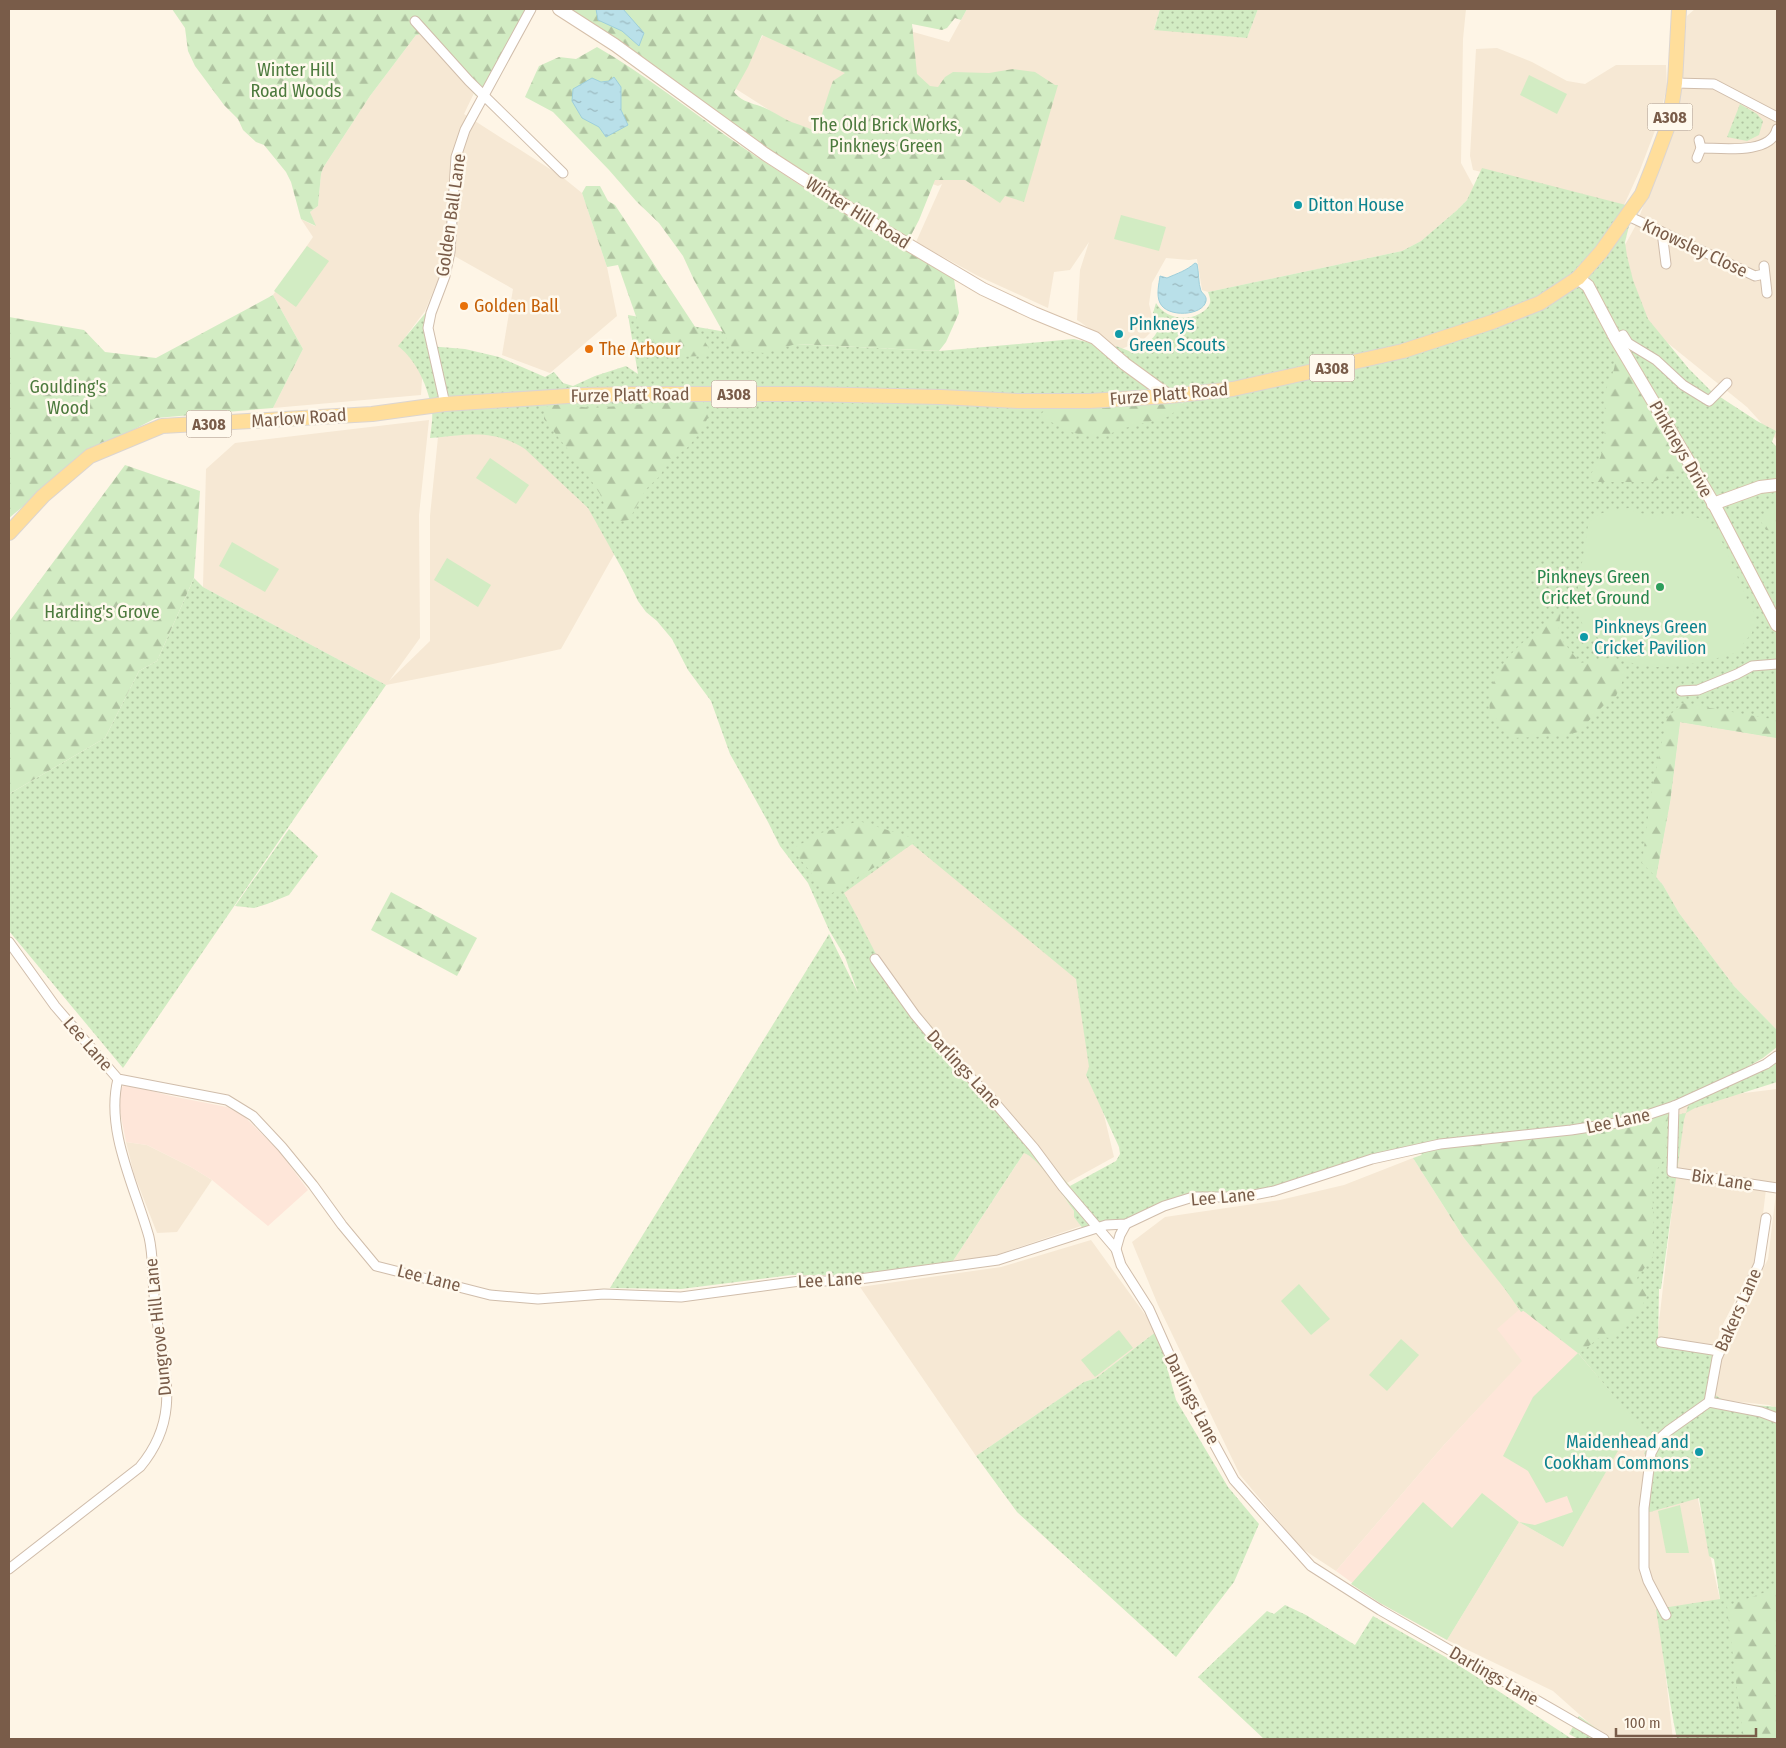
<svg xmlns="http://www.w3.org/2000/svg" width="1786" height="1748" viewBox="0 0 1786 1748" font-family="'Fira Sans Condensed',sans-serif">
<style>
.residential{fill:#f6e8d4}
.commercial{fill:#fee6d9}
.grass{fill:url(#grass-dots);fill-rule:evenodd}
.forest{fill:url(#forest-firs);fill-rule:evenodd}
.garden{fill:#d2ecc3}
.water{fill:url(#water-ripples);stroke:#9ecfdb}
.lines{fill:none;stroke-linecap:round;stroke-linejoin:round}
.street-casing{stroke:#d0bdab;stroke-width:11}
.secondary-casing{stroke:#d6c0ab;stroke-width:14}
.primary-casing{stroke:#dcd5d0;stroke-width:16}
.street{stroke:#fff;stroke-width:9}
.secondary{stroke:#fff;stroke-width:12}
.primary{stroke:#ffde9b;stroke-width:14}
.culture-dot{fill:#0f9aa8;stroke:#fff9ed;stroke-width:2}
.food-dot{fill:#e8710a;stroke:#fff9ed;stroke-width:2}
.leisure-dot{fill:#2e9e5b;stroke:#fff9ed;stroke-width:2}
.labels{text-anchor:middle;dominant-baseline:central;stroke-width:5;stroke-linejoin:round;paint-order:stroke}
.shield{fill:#fff9ed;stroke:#a18b7a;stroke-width:1}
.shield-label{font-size:16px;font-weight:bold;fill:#795c49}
.park-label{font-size:18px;fill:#4c7a3d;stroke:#fff9ed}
.culture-label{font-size:18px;fill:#0d838f;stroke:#fff9ed;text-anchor:start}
.street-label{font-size:18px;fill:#795c49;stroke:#fff9ed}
.food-label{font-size:18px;fill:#c56008;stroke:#fff9ed;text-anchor:start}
.leisure-label{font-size:18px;fill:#27864d;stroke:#fff9ed;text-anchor:end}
</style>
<defs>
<pattern id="grass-dots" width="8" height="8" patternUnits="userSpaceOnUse" patternTransform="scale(1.25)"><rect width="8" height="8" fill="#d2ecc3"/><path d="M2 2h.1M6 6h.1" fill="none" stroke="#afc2a0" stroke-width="1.8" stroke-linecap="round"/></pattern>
<pattern id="forest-firs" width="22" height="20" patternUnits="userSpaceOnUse" patternTransform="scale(1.25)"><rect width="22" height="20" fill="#d2ecc3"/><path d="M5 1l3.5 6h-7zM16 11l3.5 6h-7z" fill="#afc2a0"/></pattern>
<pattern id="water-ripples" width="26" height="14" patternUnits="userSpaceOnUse" patternTransform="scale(1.25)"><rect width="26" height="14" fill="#b9e0e9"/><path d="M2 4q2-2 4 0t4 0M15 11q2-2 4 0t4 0" fill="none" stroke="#9bb9bf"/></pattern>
</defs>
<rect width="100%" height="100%" fill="#fef5e6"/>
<g class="residential">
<path d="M967 9H1160L1154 29 1247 38 1258 9H1466L1463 39 1461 163 1474 187 1467 200 1456 211 1421 241 1402 251 1208 292 1202 290 1197 259 1189 260 1166 258 1152 283 1149 304 1153 320 1152 331 1144 339 1117 351 1096 333 1077 320 1080 270 1089 242 1070 270 1054 272 1048 308 978 276 916 242 942 184 938 186 827 147 733 87 773 18 867 19 949 42Z"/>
<path d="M1695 9H1777V440L1747 407 1633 315 1618 258 1637 223 1678 112 1687 16Z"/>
<path d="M421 34 475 91 464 114 561 176 582 193 607 267 617 316 550 373 502 355 513 289 449 253 425 311 406 336 423 364 421 395 273 408 303 349 273 295 313 237 301 219 315 226 310 212 318 206 321 174 323 168 370 96 416 35Z"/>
<path d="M1497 48 1532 62 1567 81 1585 84 1616 65H1666L1667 86 1659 120 1640 170 1624 205 1473 170 1470 156 1476 49Z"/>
<path d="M429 420 419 515 420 638 389 681 430 641V516L438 437 475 433 493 435 534 448 590 501 616 551 561 649 493 664 386 685 203 587 206 469 235 443Z"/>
<path d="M1680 722 1777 738V1030L1734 986 1679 913 1663 885 1656 877 1670 802Z"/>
<path d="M919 840 1080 972 1095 1077 1114 1157 1065 1184 1040 1148 917 1016 835 892Z"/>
<path d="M1777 1089V1184L1677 1169 1679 1101Z"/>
<path d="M126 1142 147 1145 191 1167 212 1180 177 1232 157 1233 134 1174Z"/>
<path d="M1028 1147 1084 1225 996 1255 951 1264Z"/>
<path d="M1413 1158 1464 1238 1521 1308 1523 1361 1444 1445 1336 1571 1301 1548 1240 1475 1158 1305 1132 1242 1165 1217 1280 1200 1344 1185Z"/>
<path d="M1676 1175 1766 1189 1758 1256 1720 1330 1716 1347 1657 1339Z"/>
<path d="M1776 1193H1777V1408L1769 1405 1713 1399 1724 1348 1768 1259Z"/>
<path d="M1091 1240 1157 1331 1096 1378 1084 1382 976 1456 860 1287 1001 1267Z"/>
<path d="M1652 1441 1643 1481 1641 1513 1697 1495 1720 1600 1660 1627 1673 1739H1607L1553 1691 1447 1640 1519 1522 1563 1547 1622 1443Z"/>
</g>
<g class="commercial">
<path d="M124 1084 171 1096 227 1107 244 1116 279 1151 308 1190 268 1226 212 1180 191 1167 147 1145 126 1142 117 1096Z"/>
<path d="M1521 1308 1578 1353 1652 1441 1622 1444 1563 1547 1519 1522 1447 1640 1380 1603 1336 1571 1444 1445 1522 1361 1497 1329Z"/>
</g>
<g class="grass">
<path d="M1160 9H1258L1247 38 1154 30Z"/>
<path d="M1740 104 1757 114 1763 121 1759 135 1747 141 1727 137Z"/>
<path d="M1482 168 1626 205 1629 226 1625 242 1627 256 1633 280 1648 319 1689 369 1711 391 1757 421 1776 431 1772 442 1777 447V738L1680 722 1670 802 1656 877 1663 885 1679 913 1734 986 1777 1030V1047L1763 1058 1705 1091 1632 1118 1566 1129 1483 1135 1253 1193 1175 1199 1122 1220 1084 1230 1074 1217V1211C1064 1197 1038 1157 1024 1153L951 1264 844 1275H791L681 1289 610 1288 829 934 858 993 845 957 829 930 808 883 780 846 768 822 730 754 711 701 688 670 672 639 657 621 646 612 638 601 625 574 588 508 525 449C492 428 467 435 430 438 431 429 433 419 432 410 428 387 417 361 398 346L428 310 424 334 428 346 465 349 499 357 545 377 554 372 563 383 573 386 595 376 626 366 638 374 628 315 796 344 939 351 1074 339 1091 343 1114 360 1116 346 1129 351C1146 346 1163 336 1158 316L1153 313 1156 303C1164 317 1184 322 1199 314 1203 312 1208 309 1210 303 1211 300 1209 295 1208 292L1402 251 1421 241 1456 211 1467 200ZM912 844 1076 979 1089 1067 1086 1075 1119 1147 1120 1154 1116 1161 1070 1186 925 1019C886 988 869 935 844 893Z"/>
<path d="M194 578 203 587 386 685 123 1068 9 931V794L105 738 139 671 157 661Z"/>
<path d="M289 829 318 856 289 895 267 904 254 908 235 906Z"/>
<path d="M1777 1054V1082L1695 1108 1686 1113 1688 1106 1691 1103 1732 1084Z"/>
<path d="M1671 1111 1676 1115 1686 1113 1684 1120 1661 1289H1659L1658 1341 1715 1352 1714 1394C1727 1406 1760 1405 1777 1407V1739H1677C1668 1696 1663 1652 1656 1609L1720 1599 1714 1559 1709 1556 1699 1498 1650 1512 1643 1510 1646 1455 1644 1454 1649 1439 1579 1354 1580 1353 1526 1309 1521 1312 1491 1269 1420 1152 1440 1147Z"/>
<path d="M1157 1331 1176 1400 1228 1487 1259 1524 1234 1582 1176 1657 1017 1512 976 1456 1084 1382 1096 1378Z"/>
<path d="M1285 1605 1306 1615 1355 1645 1373 1616 1449 1659 1572 1739H1264L1198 1677 1267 1611 1274 1614Z"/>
<path d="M1579 1716 1611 1739H1578L1569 1734Z"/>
</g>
<g class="forest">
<path d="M172 9H528L485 85 476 96 424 34 416 35 370 96 323 168 321 174 318 206 310 212 316 226 301 219 291 182 286 172 264 145 256 142 243 130 238 119 224 105 195 66 188 51 185 28Z"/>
<path d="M566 9H967L961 20 955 18 947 28 942 30 912 24 917 74 930 86 938 87 945 77 953 72 989 73 1013 69 1035 72 1055 85H1058L1024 202 1005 196 1000 203 965 180H935L919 220 908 241 819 181 794 167ZM762 35 845 73 833 81 830 89 822 114 820 130 818 134C809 127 799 125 789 121 779 116 769 109 757 105 749 103 739 99 734 92L748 67Z"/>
<path d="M597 47C646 75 689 110 735 142 806 191 880 235 954 279L959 313 946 342 939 351 796 344 765 353 733 350 694 280 683 256 659 223 636 201 609 170 553 112 525 97 539 66 559 57 576 59Z"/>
<path d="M586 186H600L608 201 615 205 709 348 703 356 673 357 664 354 657 347 650 333 639 325 618 265 607 267 582 193Z"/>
<path d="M273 295 303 349 273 408 156 418 87 454 9 518V317L84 330 105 352 156 358Z"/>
<path d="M1615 346 1682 470 1653 482H1593L1589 481V476C1612 450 1602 422 1606 391 1607 384 1612 376 1614 369 1616 361 1615 353 1615 346Z"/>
<path d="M703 400 708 417 702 430 689 446 666 465 660 476 646 489 629 520 620 521 610 518 600 494 587 474 544 419V407L559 404 591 408Z"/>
<path d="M1185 402 1179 409 1167 417 1125 428 1104 436H1085L1071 432 1039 416 1046 409 1089 405Z"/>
<path d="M125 465 200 491 194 578 157 661 139 671 105 738 9 794V622Z"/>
<path d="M1777 508V531L1766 530 1760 520 1768 512Z"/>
<path d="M1561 610 1558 635 1580 663 1610 658 1627 671 1616 696 1605 704 1578 732 1566 735 1513 738 1497 719 1490 715C1485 661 1528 641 1561 610Z"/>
<path d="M1682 703 1777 720V738L1680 722 1670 802 1656 877 1642 863 1651 794 1667 718Z"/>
<path d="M859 821 919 840 829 895 792 849 821 833Z"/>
<path d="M391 892 477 938 457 976 371 930Z"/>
<path d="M1668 1112 1665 1158 1658 1168 1652 1184 1654 1230 1653 1257 1637 1278 1647 1296C1638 1316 1627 1326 1610 1338L1600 1337 1579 1354 1521 1309 1464 1238 1413 1158 1453 1144Z"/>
<path d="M1777 1585V1739H1744L1739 1706 1727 1606 1774 1589Z"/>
</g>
<g class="garden">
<path d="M1529 75 1567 94 1557 114 1520 95Z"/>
<path d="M1121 215 1166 227 1159 251 1114 239Z"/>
<path d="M307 246 329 261 296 307 274 291Z"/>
<path d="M490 458 529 485 516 504 476 478Z"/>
<path d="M1629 508C1641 521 1694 508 1710 524 1717 531 1722 541 1726 550 1736 572 1744 595 1756 616L1752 633 1743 644 1745 650C1710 661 1659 676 1624 660 1619 657 1615 651 1611 647 1603 640 1594 635 1585 631L1575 605 1588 526C1594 510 1615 511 1629 508Z"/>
<path d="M232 542 279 569 265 592 219 566Z"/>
<path d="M447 558 491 585 478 607 434 580Z"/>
<path d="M1299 1284 1330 1319 1311 1335 1281 1301Z"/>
<path d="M1119 1330 1133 1348 1095 1377 1081 1360Z"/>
<path d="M1401 1339 1419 1355 1387 1391 1369 1375Z"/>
<path d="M1578 1353 1652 1441 1622 1444 1563 1547 1519 1522 1447 1640 1380 1603 1351 1584 1423 1502 1452 1528 1482 1493 1519 1522 1535 1525 1573 1512 1567 1496 1546 1503 1528 1471 1503 1456 1533 1397Z"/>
<path d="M1680 1505 1689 1553H1666L1658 1511Z"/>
</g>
<g class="water">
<path d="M596 9H623L644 33 639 46 622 31 598 20Z"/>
<path d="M614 77 621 87V110L628 125 606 137 599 127 582 118 572 101 573 89 592 78 601 82 609 81Z"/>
<path d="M1195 263 1197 264C1199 272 1198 283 1201 291 1203 294 1207 296 1206 301 1203 316 1167 318 1160 303 1156 295 1159 284 1160 276L1167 278C1178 273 1186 271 1195 263Z"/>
</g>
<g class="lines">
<defs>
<g id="street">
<path d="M415 21 469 81 563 173"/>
<path d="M1675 83 1714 84 1777 117"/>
<path d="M1701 148C1721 148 1771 155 1777 129"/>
<path d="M1697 158 1701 148 1699 140"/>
<path d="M1626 215 1755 276 1764 274"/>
<path d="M1662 232 1666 264"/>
<path d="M1764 266 1767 293"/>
<path d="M1616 339 1623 335 1628 343 1656 360 1683 385 1709 401 1727 383"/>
<path d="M445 404 428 328 431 313 445 276 450 252 456 157 465 130 531 9"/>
<path d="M1681 691 1698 690 1737 674 1752 666 1777 664"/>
<path d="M9 942 55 1006 118 1079 227 1100 253 1116 282 1147 313 1185 342 1225 376 1266 490 1295 538 1299 604 1294 681 1297 800 1281H845L998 1260 1106 1225 1126 1224 1164 1206 1193 1197H1243L1274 1191 1372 1159 1440 1144 1571 1130 1629 1121 1674 1106 1766 1064 1777 1056"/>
<path d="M875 959 915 1015 949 1056 990 1097 1034 1148 1063 1187 1116 1249 1121 1265 1149 1309 1187 1394 1234 1480 1311 1566 1380 1610 1604 1739"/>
<path d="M1674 1106 1672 1172 1777 1188"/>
<path d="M1116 1249 1120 1235 1126 1224"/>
<path d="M1661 1342 1719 1351"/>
<path d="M1709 1402 1717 1358 1759 1264 1766 1218"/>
<path d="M9 1569 140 1467C185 1413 161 1366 155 1304 152 1283 154 1258 149 1237 135 1187 105 1130 118 1079"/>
<path d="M1666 1615 1648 1581 1644 1568V1508L1651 1453 1658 1440 1668 1431 1709 1402 1761 1412 1777 1418"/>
</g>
<g id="secondary">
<path d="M559 9 615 45 765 154 870 222 983 289 1034 313 1095 338 1125 364 1169 396"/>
<path d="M1578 278 1588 286 1616 339 1715 506 1777 625"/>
<path d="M1713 504 1760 487 1777 485"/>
</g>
<path id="primary" d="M9 533 43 496 90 456 162 426 372 414 445 404 583 395 639 394H805L941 397 1018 401H1089L1169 396 1233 389 1403 351 1492 322 1540 303 1578 278 1601 252 1642 194 1653 166 1669 123 1675 83 1679 9"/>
</defs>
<use href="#street" class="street-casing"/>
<use href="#secondary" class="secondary-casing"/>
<use href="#primary" class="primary-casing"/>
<use href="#street" class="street"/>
<use href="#secondary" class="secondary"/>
<use href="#primary" class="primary"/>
</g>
<g class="culture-dot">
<circle cx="1298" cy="205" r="5"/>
<circle cx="1119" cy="334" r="5"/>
<circle cx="1584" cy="637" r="5"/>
<circle cx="1699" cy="1452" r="5"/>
</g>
<g class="food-dot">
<circle cx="464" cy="306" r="5"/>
<circle cx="589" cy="349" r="5"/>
</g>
<circle class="leisure-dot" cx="1660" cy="587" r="5"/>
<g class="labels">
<g class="shield">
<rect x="1647.5" y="103.5" width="45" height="27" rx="4"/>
<rect x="1309.5" y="354.5" width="45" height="27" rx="4"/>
<rect x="711.5" y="380.5" width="45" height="27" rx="4"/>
<rect x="186.5" y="410.5" width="45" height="27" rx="4"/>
</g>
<g class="shield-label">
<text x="1670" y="117">A308</text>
<text x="1332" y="368">A308</text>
<text x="734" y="394">A308</text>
<text x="209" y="424">A308</text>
</g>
<g class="park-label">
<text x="296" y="70">Winter Hill<tspan x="296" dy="21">Road Woods</tspan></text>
<text x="886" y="125">The Old Brick Works,<tspan x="886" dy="21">Pinkneys Green</tspan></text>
<text x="68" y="387">Goulding's<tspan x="68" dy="21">Wood</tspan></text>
<text x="102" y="612">Harding's Grove</text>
</g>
<g class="culture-label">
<text x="1308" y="205">Ditton House</text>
<text x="1129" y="324">Pinkneys<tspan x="1129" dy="21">Green Scouts</tspan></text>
<text x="1594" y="627">Pinkneys Green<tspan x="1594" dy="21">Cricket Pavilion</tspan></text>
<text x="1689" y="1442" text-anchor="end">Maidenhead and<tspan x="1689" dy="21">Cookham Commons</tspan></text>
</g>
<g class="street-label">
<text transform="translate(858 213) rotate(32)">Winter Hill Road</text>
<text transform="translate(451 215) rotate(-82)">Golden Ball Lane</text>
<text transform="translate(1695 248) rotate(25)">Knowsley Close</text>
<text transform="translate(1169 394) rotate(-5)">Furze Platt Road</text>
<text transform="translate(630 395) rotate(-1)">Furze Platt Road</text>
<text transform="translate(299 418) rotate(-4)">Marlow Road</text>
<text transform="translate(1681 449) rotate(60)">Pinkneys Drive</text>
<text transform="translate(88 1044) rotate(49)">Lee Lane</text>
<text transform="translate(964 1069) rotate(47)">Darlings Lane</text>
<text transform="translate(1618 1121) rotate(-12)">Lee Lane</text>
<text transform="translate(1722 1180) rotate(9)">Bix Lane</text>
<text transform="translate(1223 1197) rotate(-5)">Lee Lane</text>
<text transform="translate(429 1278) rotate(14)">Lee Lane</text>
<text transform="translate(830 1280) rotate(-3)">Lee Lane</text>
<text transform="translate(1738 1310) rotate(-66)">Bakers Lane</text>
<text transform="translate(158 1327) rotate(-96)">Dungrove Hill Lane</text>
<text transform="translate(1192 1399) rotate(63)">Darlings Lane</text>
<text transform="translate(1494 1676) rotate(30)">Darlings Lane</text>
</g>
<g class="food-label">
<text x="474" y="306">Golden Ball</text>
<text x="599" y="349">The Arbour</text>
</g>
<g class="leisure-label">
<text x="1650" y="577">Pinkneys Green<tspan x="1650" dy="21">Cricket Ground</tspan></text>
</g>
</g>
<rect width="1786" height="1748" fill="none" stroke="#795c49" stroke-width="20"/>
<path d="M1616 1728v8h140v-8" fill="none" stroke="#795c49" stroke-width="2.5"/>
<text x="1624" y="1728" font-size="15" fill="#795c49" stroke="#fff9ed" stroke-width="4" paint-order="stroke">100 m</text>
</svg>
